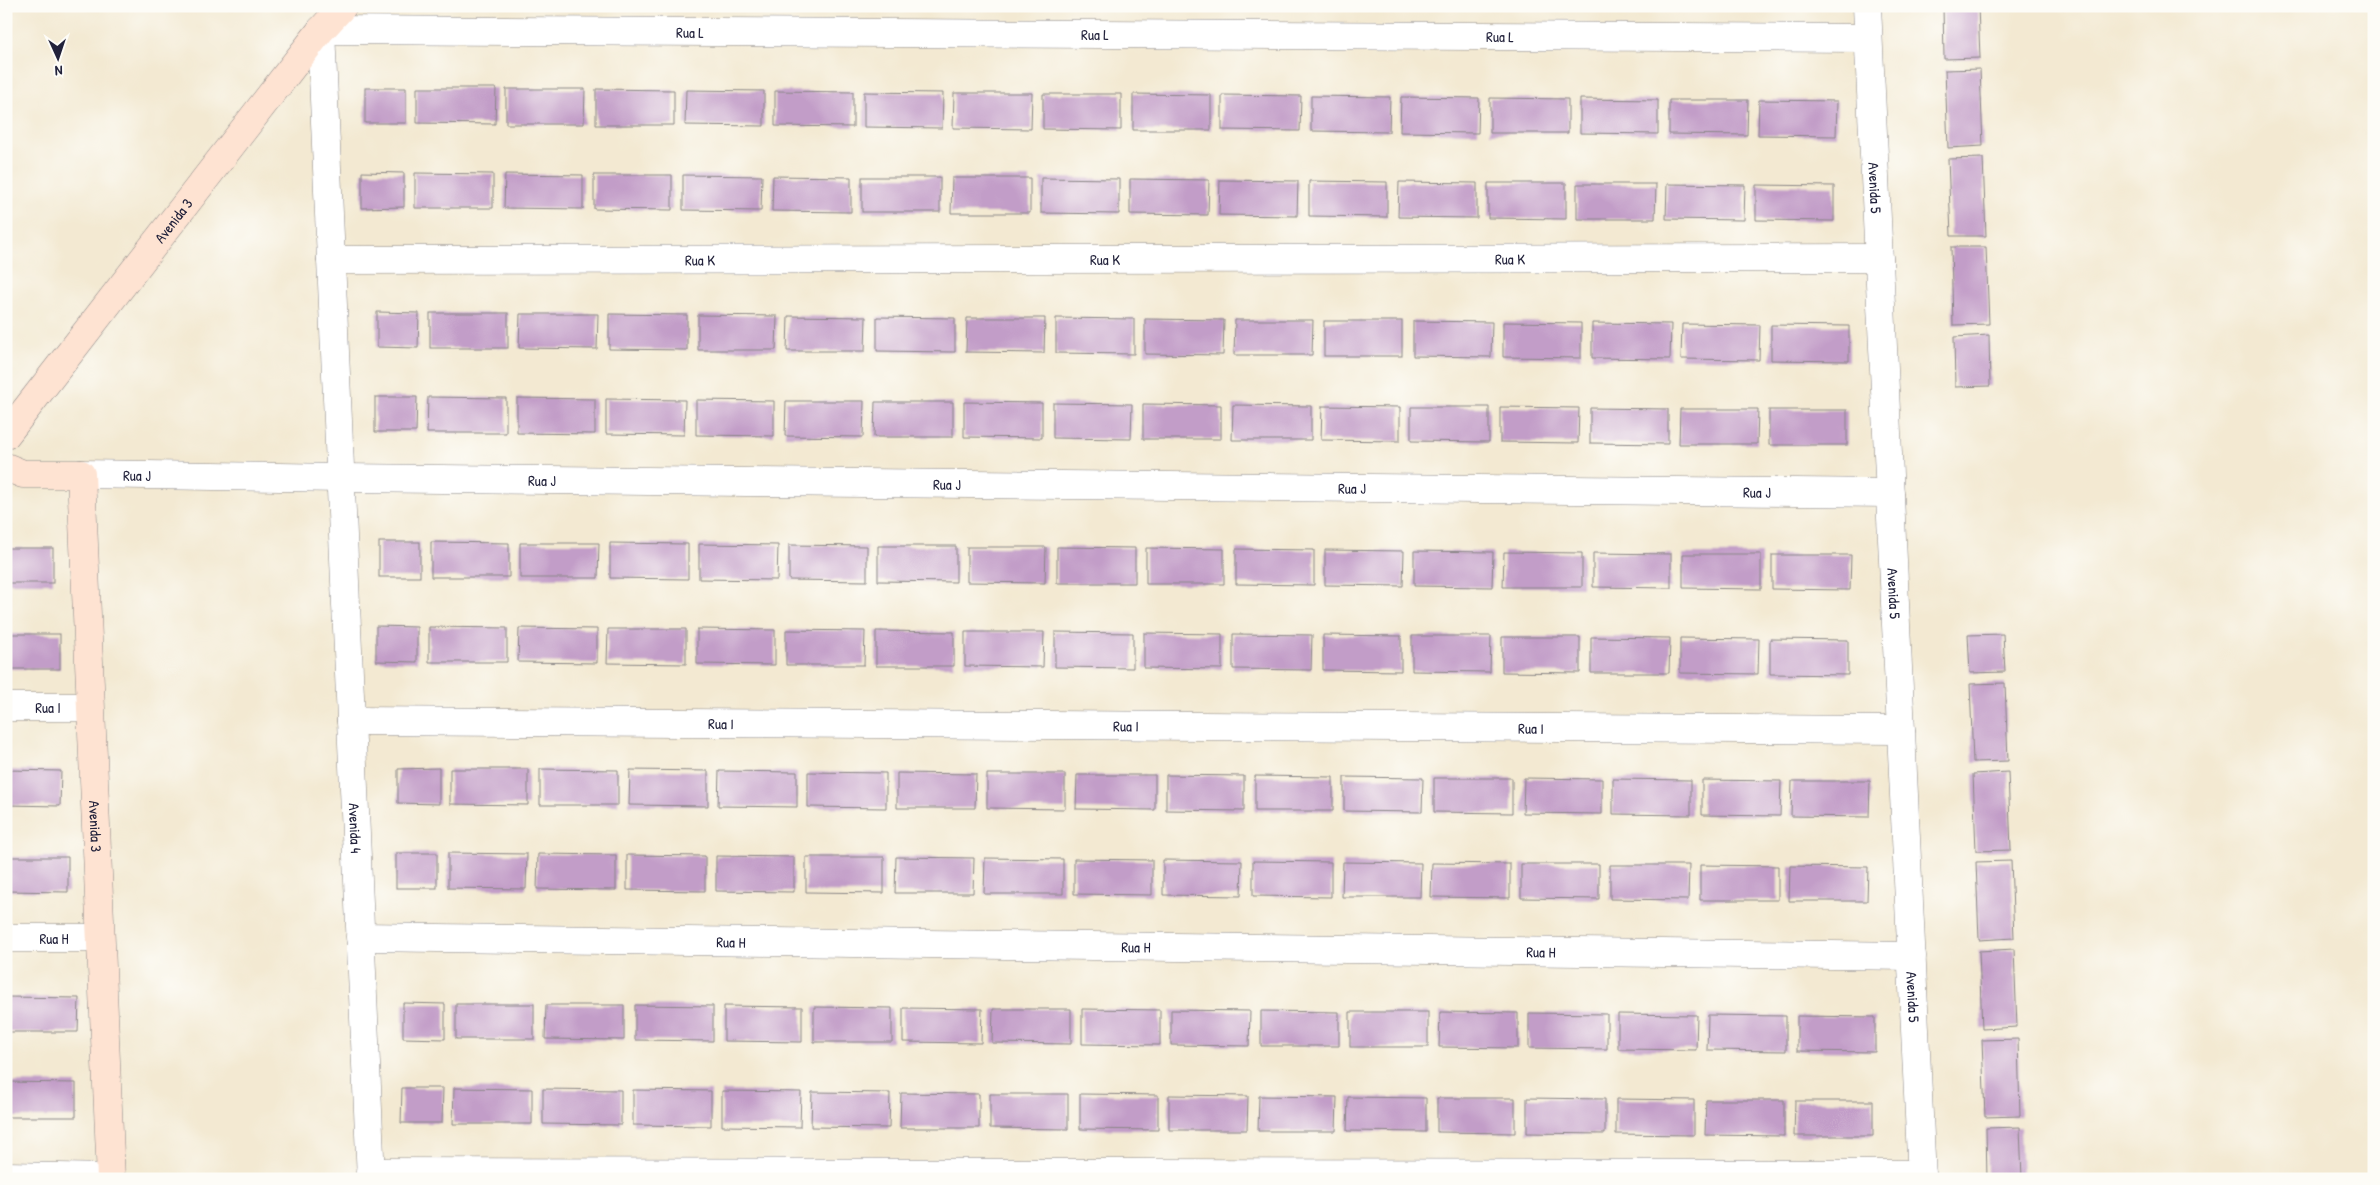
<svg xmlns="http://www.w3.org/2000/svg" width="2380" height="1185" viewBox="0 0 2380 1185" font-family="'Patrick Hand',sans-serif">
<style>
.building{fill:#c29dc8}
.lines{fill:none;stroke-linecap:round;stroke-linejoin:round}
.minor-casing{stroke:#8a8686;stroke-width:29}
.tertiary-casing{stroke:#8a8686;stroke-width:29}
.secondary-casing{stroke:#8a8686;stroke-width:29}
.minor{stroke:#fff;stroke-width:28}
.tertiary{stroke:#fff;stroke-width:28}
.secondary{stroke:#fee3d2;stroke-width:28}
.labels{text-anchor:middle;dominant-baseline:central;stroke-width:4;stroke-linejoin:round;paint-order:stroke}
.street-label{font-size:15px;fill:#22223b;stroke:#fdfcf7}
</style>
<rect width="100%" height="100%" fill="#fdfcf7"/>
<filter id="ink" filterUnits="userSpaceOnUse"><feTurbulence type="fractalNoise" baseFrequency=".02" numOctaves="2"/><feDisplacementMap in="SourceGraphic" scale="10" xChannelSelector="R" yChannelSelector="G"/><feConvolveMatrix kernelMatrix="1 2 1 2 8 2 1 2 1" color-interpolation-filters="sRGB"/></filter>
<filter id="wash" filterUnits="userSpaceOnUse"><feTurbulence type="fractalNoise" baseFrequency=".0096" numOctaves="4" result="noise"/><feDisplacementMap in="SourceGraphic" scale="20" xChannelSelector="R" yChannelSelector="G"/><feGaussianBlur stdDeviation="1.12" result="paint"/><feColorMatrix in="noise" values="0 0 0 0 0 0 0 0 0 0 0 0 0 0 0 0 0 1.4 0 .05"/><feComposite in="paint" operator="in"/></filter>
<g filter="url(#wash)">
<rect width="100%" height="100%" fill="#f3e9d2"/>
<g id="blocks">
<g class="building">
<path d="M1943 6H1978L1980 58 1944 59Z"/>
<path d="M1980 69 1983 146 1948 148 1945 70Z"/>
<rect x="365" y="88" width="41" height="35"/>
<path d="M417 88H496L495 124 417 123Z"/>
<path d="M506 89H585L584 124H506Z"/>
<path d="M596 89 674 90V125H596Z"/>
<path d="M686 90 764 91V126L685 125Z"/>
<path d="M775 91 853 92V127L775 126Z"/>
<path d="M864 92 943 93 942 128 864 127Z"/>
<path d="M954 93H1032L1031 129 953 128Z"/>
<path d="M1043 94H1121V130L1043 129Z"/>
<path d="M1133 94 1211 95V130H1133Z"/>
<path d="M1222 95 1301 96 1300 131 1222 130Z"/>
<path d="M1311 96 1390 97 1389 132 1311 131Z"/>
<path d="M1401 97 1479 98 1478 133 1400 132Z"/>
<path d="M1490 98 1568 99V133H1490Z"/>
<path d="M1580 99 1658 100V134L1580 133Z"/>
<path d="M1669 100H1748L1747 135 1669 134Z"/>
<path d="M1759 100 1837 101 1836 136 1758 135Z"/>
<path d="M1983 158 1986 236H1951L1948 159Z"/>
<path d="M362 172 404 173V207L362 208Z"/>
<path d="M415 173 493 174V208H415Z"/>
<path d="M505 174 583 175V209L504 208Z"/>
<path d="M594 175H672V210L594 209Z"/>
<path d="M683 175 762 176 761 211 683 210Z"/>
<path d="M773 176 851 177V212L772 211Z"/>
<rect x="862" y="177" width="78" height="35"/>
<path d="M952 178H1030V213H951Z"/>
<path d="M1041 178 1119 179V214L1041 213Z"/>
<path d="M1130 179 1209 180 1208 215 1130 214Z"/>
<path d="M1220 180 1298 181 1297 216 1219 215Z"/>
<path d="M1309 181 1387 182V217L1309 216Z"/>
<path d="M1399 182 1477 183V218L1398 217Z"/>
<path d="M1488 183H1566V219L1488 218Z"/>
<path d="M1577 184H1656L1655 219H1577Z"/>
<path d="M1667 184 1745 185 1744 220 1666 219Z"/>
<path d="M1756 185 1834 186V221L1756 220Z"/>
<path d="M1951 247H1986L1989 324 1953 325Z"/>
<path d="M377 312 419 313 418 348 377 347Z"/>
<rect x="430" y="313" width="78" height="35"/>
<path d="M520 314H598L597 349 519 348Z"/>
<path d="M609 314 687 315V350L609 349Z"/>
<path d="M698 315 777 316 776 350H698Z"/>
<path d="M788 316 866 317 865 351H787Z"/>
<path d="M877 317 955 318V352L877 351Z"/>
<path d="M967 318H1045L1044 353 966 352Z"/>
<path d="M1056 318 1134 319V354L1056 353Z"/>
<path d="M1145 319 1224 320 1223 355 1145 354Z"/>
<path d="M1235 320H1313L1312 355H1234Z"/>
<rect x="1324" y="321" width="78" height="35"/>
<path d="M1413 321 1492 322 1491 357 1413 356Z"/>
<path d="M1503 322 1581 323V358L1503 357Z"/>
<path d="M1592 323 1671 324 1670 359 1592 358Z"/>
<path d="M1682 324 1760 325 1759 360 1681 359Z"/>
<path d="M1771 325 1849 326V361L1771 360Z"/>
<path d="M1989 335 1990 386 1955 387 1954 337Z"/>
<path d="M375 397H417L416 432H375Z"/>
<path d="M428 397 506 398V433H427Z"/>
<path d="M517 398 595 399V434L517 433Z"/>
<path d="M606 399 685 400 684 435 606 434Z"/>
<path d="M696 400 774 401V436L696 435Z"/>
<path d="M786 401H864L863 437 785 436Z"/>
<path d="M875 402H953V437H874Z"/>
<path d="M964 402 1042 403V438L964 437Z"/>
<path d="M1053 403 1132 404 1131 439 1053 438Z"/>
<path d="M1143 404 1221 405V439H1143Z"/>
<path d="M1233 405 1311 406V440H1232Z"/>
<path d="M1322 406 1400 407V441L1321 440Z"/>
<path d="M1411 407H1489V442L1411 441Z"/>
<path d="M1500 407 1579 408 1578 443 1500 442Z"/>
<path d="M1590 408 1668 409V444L1590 443Z"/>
<path d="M1680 409H1758L1757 444H1679Z"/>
<rect x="1769" y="410" width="78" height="35"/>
<rect x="379" y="542" width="41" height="35"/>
<path d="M431 542 509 543V577H431Z"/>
<path d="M520 543H599L598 578H520Z"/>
<path d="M610 543 688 544V579L610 578Z"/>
<path d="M699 544 778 545 777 580 699 579Z"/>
<path d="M789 545 867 546V581L789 580Z"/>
<path d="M878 546H956V582L878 581Z"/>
<path d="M967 547H1046L1045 583 967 582Z"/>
<path d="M1057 547 1135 548V583H1057Z"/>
<rect x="6" y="548" width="47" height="35"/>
<path d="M1146 548 1224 549V584H1146Z"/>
<path d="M1236 549 1314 550V585L1236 584Z"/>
<path d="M1325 550 1404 551 1403 586 1325 585Z"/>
<path d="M1414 551 1493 552 1492 587 1414 586Z"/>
<path d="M1504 552 1582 553V587H1503Z"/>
<path d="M1593 553 1671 554V588L1593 587Z"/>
<path d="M1683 554H1761V589L1683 588Z"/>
<path d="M1772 555H1851L1850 590 1772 589Z"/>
<path d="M376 626 417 627V662L376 661Z"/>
<path d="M429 627 507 628V662H429Z"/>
<path d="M519 628 597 629V663L518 662Z"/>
<path d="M608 629H686V664L607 663Z"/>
<path d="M697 629 775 630V665L697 664Z"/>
<path d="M786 630 865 631 864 665H786Z"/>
<path d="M876 631 954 632V666H876Z"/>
<path d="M965 632H1044L1043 667 965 666Z"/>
<path d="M1055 632 1133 633V668L1055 667Z"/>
<path d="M1144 633 1222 634V669L1144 668Z"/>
<rect x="6" y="634" width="54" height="35"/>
<path d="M1233 634 1312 635 1311 670 1233 669Z"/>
<path d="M2003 634 2005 672 1970 673 1968 635Z"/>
<path d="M1323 635 1401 636V671L1323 670Z"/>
<path d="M1412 636H1491L1490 672 1412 671Z"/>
<path d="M1502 637H1580V673L1502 672Z"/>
<path d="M1591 637 1670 638 1669 673H1591Z"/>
<path d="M1680 638 1759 639 1758 674 1680 673Z"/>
<path d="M1770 639 1848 640V675L1770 674Z"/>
<path d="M2005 683 2008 761 1973 762 1970 684Z"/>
<path d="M439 768V804L398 803V769Z"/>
<path d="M450 769H528V805L450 804Z"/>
<path d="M540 769 618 770V805H540Z"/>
<path d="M6 770 61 771 60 806 6 805Z"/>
<path d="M630 770 708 771V806L629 805Z"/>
<path d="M719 771 797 772V807L718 806Z"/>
<path d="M808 772 886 773V808L808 807Z"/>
<path d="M2008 772 2011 850 1976 851 1973 774Z"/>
<path d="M897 773 976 774 975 808H897Z"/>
<path d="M987 774H1065V809L987 808Z"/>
<path d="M1077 775H1155V810L1076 809Z"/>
<path d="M1166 775 1244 776V811L1166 810Z"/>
<path d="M1255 776 1333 777V811H1255Z"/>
<path d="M1344 777 1423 778 1422 812 1344 811Z"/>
<path d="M1434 778H1512V813L1434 812Z"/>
<path d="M1524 778 1602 779V814L1523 813Z"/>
<path d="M1613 779 1691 780V815L1613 814Z"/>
<path d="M1702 780 1781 781 1780 816 1702 815Z"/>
<path d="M1792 781H1870L1869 817 1791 816Z"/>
<rect x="396" y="853" width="41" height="35"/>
<path d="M448 853 527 854 526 889 448 888Z"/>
<path d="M538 854 616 855V890L537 889Z"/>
<path d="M627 855 705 856V891L627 890Z"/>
<path d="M716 856 794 857V892L716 891Z"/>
<path d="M6 857H68V892L6 891Z"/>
<path d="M806 857H884V893L806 892Z"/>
<path d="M896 857 974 858 973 893H895Z"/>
<path d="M985 858 1063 859V894H984Z"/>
<path d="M1074 859 1152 860V895L1074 894Z"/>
<path d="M1163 860 1242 861 1241 896 1163 895Z"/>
<path d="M1253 861 1331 862V897L1253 896Z"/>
<path d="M2011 861 2014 938 1979 940 1976 862Z"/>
<path d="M1343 862 1421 863 1420 897H1342Z"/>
<path d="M1432 863 1510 864V898L1431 897Z"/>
<path d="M1521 864H1599V899L1521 898Z"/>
<path d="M1610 865H1689L1688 900 1610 899Z"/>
<path d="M1700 865 1778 866V900H1700Z"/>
<path d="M1790 866 1868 867 1867 901H1789Z"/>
<path d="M2014 949 2017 1027 1982 1029 1979 951Z"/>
<path d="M6 997 79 998 78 1032H6Z"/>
<path d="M403 1003 445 1004V1039L403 1038Z"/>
<rect x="456" y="1004" width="78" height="35"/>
<path d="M546 1005H624V1040L545 1039Z"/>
<path d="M635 1005 713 1006V1041L635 1040Z"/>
<path d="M724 1006 802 1007V1042L724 1041Z"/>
<path d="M814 1007 892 1008V1042H814Z"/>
<path d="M903 1008 982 1009 981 1043 903 1042Z"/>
<path d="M993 1009H1071V1044L992 1043Z"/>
<path d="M1082 1009 1160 1010V1045L1082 1044Z"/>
<path d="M1171 1010 1250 1011 1249 1046 1171 1045Z"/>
<path d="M1261 1011 1339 1012V1046H1261Z"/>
<rect x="1350" y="1012" width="78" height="35"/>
<path d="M1440 1012 1518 1013V1048L1439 1047Z"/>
<path d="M1529 1013 1607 1014V1049L1529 1048Z"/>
<path d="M1618 1014 1697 1015 1696 1050 1618 1049Z"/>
<path d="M1708 1015 1786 1016V1051L1707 1050Z"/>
<path d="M1797 1016 1875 1017V1052L1797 1051Z"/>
<path d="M2018 1039 2020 1116 1985 1117 1982 1040Z"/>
<path d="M6 1082 76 1083V1117H6Z"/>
<path d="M402 1088H443L442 1123H401Z"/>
<path d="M454 1088 532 1089V1124H453Z"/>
<path d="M543 1089 621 1090V1125L543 1124Z"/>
<path d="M633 1090 711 1091V1126L633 1125Z"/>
<path d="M722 1091 801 1092 800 1127 722 1126Z"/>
<path d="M812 1092 890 1093 889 1128 811 1127Z"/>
<path d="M901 1093 979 1094V1128H900Z"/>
<path d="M990 1094H1068V1129L990 1128Z"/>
<path d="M1080 1094 1158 1095V1130L1080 1129Z"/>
<path d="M1169 1095 1248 1096 1247 1130H1169Z"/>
<path d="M1259 1096 1337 1097 1336 1131H1258Z"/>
<path d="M1348 1097 1426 1098V1132L1347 1131Z"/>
<path d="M1437 1098H1515V1133L1437 1132Z"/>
<path d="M1527 1098 1605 1099V1134L1527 1133Z"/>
<path d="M1616 1099 1694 1100V1135L1616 1134Z"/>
<path d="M1706 1100H1784V1136L1705 1135Z"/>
<path d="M1795 1101H1873V1136H1794Z"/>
<path d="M2020 1127 2022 1179H1987L1986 1128Z"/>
</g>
</g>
</g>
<g filter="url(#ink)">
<use href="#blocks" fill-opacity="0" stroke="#8a8686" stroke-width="1"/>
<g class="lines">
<defs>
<g id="minor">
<path id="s1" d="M321 30 1868 38"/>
<path id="s2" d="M331 260 1879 258"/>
<path id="s3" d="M341 478 1890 493"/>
<path id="s4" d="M6 707H90"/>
<path id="s5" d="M351 721 1901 730"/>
<path id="s6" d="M360 937 1912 956"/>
<path id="s7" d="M6 938H100"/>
<path d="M370 1172 1922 1174"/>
<path d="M6 1176 111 1178"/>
</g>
<g id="tertiary">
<path id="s8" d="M1867 6 1922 1179"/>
<path id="s9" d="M321 30 371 1179"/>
<path id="s10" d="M81 474 341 478"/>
</g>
<g id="secondary">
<path id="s11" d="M6 435 321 30 343 6"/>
<path id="s12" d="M6 467 23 474H81L111 1179"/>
</g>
</defs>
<use href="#minor" class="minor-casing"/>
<use href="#tertiary" class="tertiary-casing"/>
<use href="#secondary" class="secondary-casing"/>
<use href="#minor" class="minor"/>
<use href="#tertiary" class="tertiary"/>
<use href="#secondary" class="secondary"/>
</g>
</g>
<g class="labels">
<g class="street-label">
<text stroke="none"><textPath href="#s1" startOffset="369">Rua L</textPath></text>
<text stroke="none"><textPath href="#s1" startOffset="774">Rua L</textPath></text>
<text stroke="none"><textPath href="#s1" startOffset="1179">Rua L</textPath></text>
<text stroke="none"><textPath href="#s8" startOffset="182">Avenida 5</textPath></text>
<text stroke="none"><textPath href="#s11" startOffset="272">Avenida 3</textPath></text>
<text stroke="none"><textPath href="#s2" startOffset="774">Rua K</textPath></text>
<text stroke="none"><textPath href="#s2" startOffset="1179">Rua K</textPath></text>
<text stroke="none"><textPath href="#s2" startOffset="369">Rua K</textPath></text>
<text stroke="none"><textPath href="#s10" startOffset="56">Rua J</textPath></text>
<text stroke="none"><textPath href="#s3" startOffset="201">Rua J</textPath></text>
<text stroke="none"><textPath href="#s3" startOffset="606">Rua J</textPath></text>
<text stroke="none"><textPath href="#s3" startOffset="1011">Rua J</textPath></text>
<text stroke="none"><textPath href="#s3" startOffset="1416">Rua J</textPath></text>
<text stroke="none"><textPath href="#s8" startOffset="588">Avenida 5</textPath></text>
<text stroke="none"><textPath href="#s4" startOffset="42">Rua I</textPath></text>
<text stroke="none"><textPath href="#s5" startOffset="370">Rua I</textPath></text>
<text stroke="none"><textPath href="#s5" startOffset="775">Rua I</textPath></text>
<text stroke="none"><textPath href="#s5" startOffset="1180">Rua I</textPath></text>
<text stroke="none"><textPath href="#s12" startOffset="429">Avenida 3</textPath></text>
<text stroke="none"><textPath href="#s9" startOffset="799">Avenida 4</textPath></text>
<text stroke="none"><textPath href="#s7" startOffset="48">Rua H</textPath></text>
<text stroke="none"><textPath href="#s6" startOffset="371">Rua H</textPath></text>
<text stroke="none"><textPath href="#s6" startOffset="776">Rua H</textPath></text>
<text stroke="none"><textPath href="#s6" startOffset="1181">Rua H</textPath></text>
<text stroke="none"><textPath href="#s8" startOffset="992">Avenida 5</textPath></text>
</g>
</g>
<rect width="2380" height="1185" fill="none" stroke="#fdfcf7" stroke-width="25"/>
<g transform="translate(58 58) rotate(177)" stroke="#fdfcf7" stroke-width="4" paint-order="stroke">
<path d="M0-4L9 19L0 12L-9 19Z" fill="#22223b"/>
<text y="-8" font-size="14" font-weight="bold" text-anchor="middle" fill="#22223b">N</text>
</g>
</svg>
